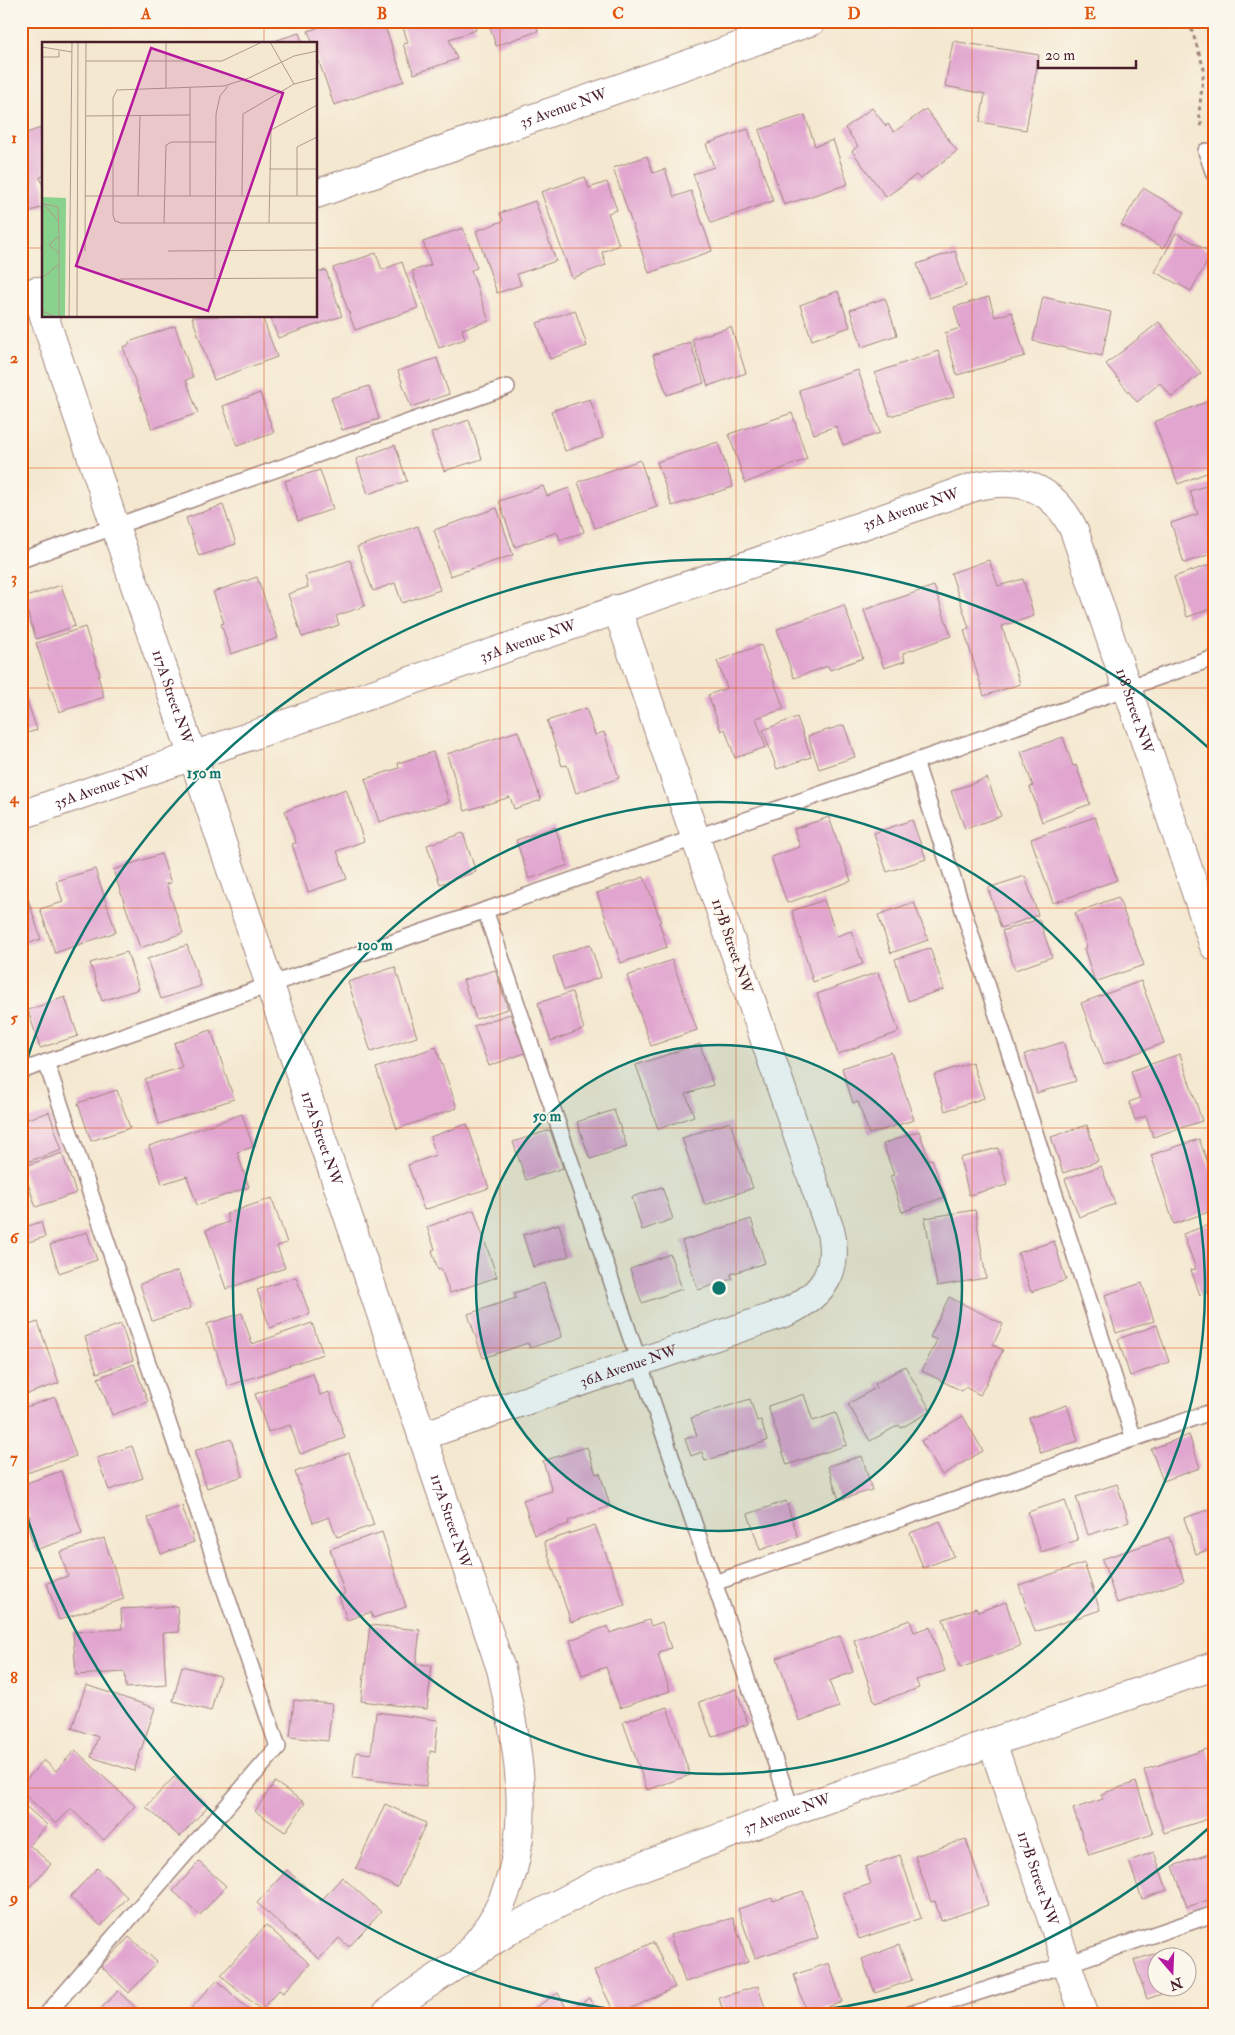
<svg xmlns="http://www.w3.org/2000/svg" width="1235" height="2035" viewBox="0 0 1235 2035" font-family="'IM FELL Double Pica',serif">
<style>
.building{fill:#e1a5cf}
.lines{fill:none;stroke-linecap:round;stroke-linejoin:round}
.lane-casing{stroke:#9f847e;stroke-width:18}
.street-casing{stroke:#9f847e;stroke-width:30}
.path{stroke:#9f847e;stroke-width:3;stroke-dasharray:4 4;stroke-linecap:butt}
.lane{stroke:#fff;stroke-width:15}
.street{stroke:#fff;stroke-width:28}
.grid{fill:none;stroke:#e0560e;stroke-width:1;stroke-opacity:0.55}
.ring{fill:none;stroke:#0f766e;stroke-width:2.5}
.labels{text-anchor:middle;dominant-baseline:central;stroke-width:4;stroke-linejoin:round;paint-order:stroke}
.street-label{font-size:15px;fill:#4a1f2b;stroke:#fbf7ec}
.inset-road{fill:none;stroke:#b0988e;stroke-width:1}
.view{fill:#b5179e;fill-opacity:0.15;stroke:#b5179e;stroke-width:2.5}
.inset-edge{fill:none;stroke:#4a1f2b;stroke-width:2.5}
.centre{fill:#0f766e;stroke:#fbf7ec;stroke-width:2.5}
.ring-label{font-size:15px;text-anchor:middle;font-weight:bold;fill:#0f766e;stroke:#fbf7ec;stroke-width:4;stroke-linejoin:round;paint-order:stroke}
.neatline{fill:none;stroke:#e0560e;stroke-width:2}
.grid-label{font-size:16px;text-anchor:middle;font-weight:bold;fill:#e0560e}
</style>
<rect width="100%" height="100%" fill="#fbf7ec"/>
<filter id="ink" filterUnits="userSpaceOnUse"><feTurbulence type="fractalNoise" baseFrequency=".02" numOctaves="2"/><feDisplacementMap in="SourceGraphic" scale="10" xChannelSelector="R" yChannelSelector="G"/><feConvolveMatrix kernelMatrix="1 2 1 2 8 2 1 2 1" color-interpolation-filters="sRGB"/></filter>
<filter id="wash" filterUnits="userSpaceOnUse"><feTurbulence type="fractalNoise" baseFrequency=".0096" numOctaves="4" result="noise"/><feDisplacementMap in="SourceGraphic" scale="20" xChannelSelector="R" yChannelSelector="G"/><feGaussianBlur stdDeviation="1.12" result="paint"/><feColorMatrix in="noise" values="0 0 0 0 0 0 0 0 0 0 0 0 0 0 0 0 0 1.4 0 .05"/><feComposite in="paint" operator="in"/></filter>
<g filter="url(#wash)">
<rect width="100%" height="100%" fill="#f4e8d0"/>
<g id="blocks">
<g class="building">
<path d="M315 21H383L404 81 334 105 316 53V44H313L308 31 317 28Z"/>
<path d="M401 21H473L476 30 449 39 457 59 414 74 403 44 408 43Z"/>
<path d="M488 21H535L538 31 496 46Z"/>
<path d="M299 33 303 44H268V43Z"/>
<path d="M953 41 1039 55 1026 130 980 122 985 94 945 86Z"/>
<path d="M872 108 886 126 888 124 894 132 926 109 957 151 920 179 916 175 886 197 852 151 858 146 845 128Z"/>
<path d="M805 115 815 146 833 140 848 184 784 205 759 130Z"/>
<path d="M21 120 26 133 44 127V176L40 177 44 188V207L21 214Z"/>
<path d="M748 129 773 201 711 223 693 174 714 167 706 144Z"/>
<path d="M647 156 653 173 665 169 674 197 691 191 712 251 649 273 613 168Z"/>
<path d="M585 177 589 188 607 182 617 210 608 213 619 245 602 252 606 265 572 278 541 192Z"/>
<path d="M1143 188 1184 212 1164 248 1121 225Z"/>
<path d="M535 201 556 261 517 274 521 285 497 293 476 231 503 221 500 213Z"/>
<path d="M463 228 477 268 471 270 489 321 462 329 465 339 439 348 412 271 431 265 423 242Z"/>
<path d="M1176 233 1212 253 1191 291 1155 272Z"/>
<path d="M955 251 966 286 929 298 917 264Z"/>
<path d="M376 253 382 270 402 262 418 308 355 330 333 268Z"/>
<path d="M326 270 342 316 278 338 270 316H316V273Z"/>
<path d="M838 291 850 327 812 340 800 305Z"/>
<path d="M989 297 995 317 1012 312 1025 356 957 375 945 333 960 328 954 307Z"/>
<path d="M1043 297 1111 312 1102 356 1033 341Z"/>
<path d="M885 298 897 335 862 347 850 310Z"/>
<path d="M575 310 587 346 550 359 537 323Z"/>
<path d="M241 316V318L262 316 277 357 214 380 192 317Z"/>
<path d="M1159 322 1201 373 1172 397 1160 383 1137 402 1106 364Z"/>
<path d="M175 326 193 377 186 380 198 413 152 429 123 347 129 345V342Z"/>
<path d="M731 327 746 373 708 386 692 339Z"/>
<path d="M690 342 704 383 667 395 653 355Z"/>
<path d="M938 351 954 397 890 416 875 373Z"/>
<path d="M437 358 449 394 411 407 398 371Z"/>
<path d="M858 370 880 433 843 445 836 426 814 434 799 390Z"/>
<path d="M369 386 379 419 342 430 331 398Z"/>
<path d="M260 393 274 433 237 446 223 406Z"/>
<path d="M590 399 603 438 565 451 551 411Z"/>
<path d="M1214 399V470L1178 484 1154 422Z"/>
<path d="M792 413 807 459 745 483 729 434Z"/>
<path d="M469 420 482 459 444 471 431 433Z"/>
<path d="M718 442 733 487 672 506 657 462Z"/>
<path d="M395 445 407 481 368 494 356 459Z"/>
<path d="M640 460 657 507 595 528 578 482Z"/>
<path d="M320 470 333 509 298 521 285 481Z"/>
<path d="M1214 483V553L1184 563 1171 523 1198 514 1190 491Z"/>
<path d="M543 486 547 496 569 488 584 532 560 540 557 532 515 547 499 501Z"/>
<path d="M223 505 236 544 199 556 186 518Z"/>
<path d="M497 508 513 555 450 576 434 530Z"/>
<path d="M418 526 440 590 402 603 395 583 373 591 357 547Z"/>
<path d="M350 560 365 606 336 616 339 625 302 637 288 594 308 587 305 576Z"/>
<path d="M989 560 998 586 1023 579 1034 616 1002 626 1020 684 984 696 964 630 969 628 951 573Z"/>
<path d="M1214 563V608L1187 617 1174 577Z"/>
<path d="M257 577 278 638 231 654 221 624 224 623 213 592Z"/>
<path d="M61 585 75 626 36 639 23 598Z"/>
<path d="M934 586 951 636 903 653 905 661 884 668 864 610Z"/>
<path d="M844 605 863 658 830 670 828 666 794 678 777 629Z"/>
<path d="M85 627 100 675 98 676 104 697 59 712 36 643Z"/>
<path d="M761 645 784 709 756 718 766 747 735 758 725 729 721 731 708 695 727 688 717 661Z"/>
<path d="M21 683 37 730 21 735Z"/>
<path d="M586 708 595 735 604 732 619 778 576 793 567 765 562 766 547 721Z"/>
<path d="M797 717 811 757 777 769 763 730Z"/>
<path d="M844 725 855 757 819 769 808 736Z"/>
<path d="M518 731 541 800 514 809 510 797 465 811 447 754Z"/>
<path d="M1063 737 1073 766 1076 765 1090 804 1042 822 1030 787 1033 786 1021 752Z"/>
<path d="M433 752 449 802 379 822 365 779 399 768 398 763Z"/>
<path d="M987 778 1001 816 965 829 951 791Z"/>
<path d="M346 789 364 841 337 851 347 879 308 892 292 844 296 843 285 811Z"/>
<path d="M829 817 851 881 787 903 771 857 800 847 794 829Z"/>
<path d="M1095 817 1117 880 1053 903 1031 839Z"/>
<path d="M912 820 926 859 887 872 874 833Z"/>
<path d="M555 827 568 865 529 879 516 840Z"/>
<path d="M463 833 476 872 440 884 427 845Z"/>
<path d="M161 854 171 883 166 884 183 933 140 948 113 870Z"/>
<path d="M95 869 116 932 55 953 40 909 63 902 56 881Z"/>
<path d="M1025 876 1038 915 1001 928 988 888Z"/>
<path d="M644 877 661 921 659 922 667 947 621 963 597 893Z"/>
<path d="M26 893 41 939 21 946V894Z"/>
<path d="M1118 897 1144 965 1095 982 1084 948 1087 947 1075 913Z"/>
<path d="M824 900 837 936 851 931 863 964 813 982 792 911Z"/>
<path d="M914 902 928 940 891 953 878 915Z"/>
<path d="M1039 919 1052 957 1015 970 1002 931Z"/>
<path d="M590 944 601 977 564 990 553 957Z"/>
<path d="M187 945 201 986 161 999 147 959Z"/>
<path d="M930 948 944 989 908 1001 895 959Z"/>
<path d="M127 952 139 989 102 1001 90 963Z"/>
<path d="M672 960 697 1030 651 1046 627 976Z"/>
<path d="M395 967 417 1037 371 1052 348 982Z"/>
<path d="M495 970 508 1009 476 1019 463 980Z"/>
<path d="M878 972 899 1032 838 1054 817 994Z"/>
<path d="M1141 981 1164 1043 1104 1065 1081 1003Z"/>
<path d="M572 992 584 1029 551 1041 538 1003Z"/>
<path d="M65 997 78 1036 40 1048 28 1010Z"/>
<path d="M510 1014 525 1053 489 1066 474 1026Z"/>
<path d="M211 1030 234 1099 159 1124 145 1079 182 1067 174 1043Z"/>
<path d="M1063 1042 1076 1081 1037 1093 1025 1054Z"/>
<path d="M700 1044 713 1085 686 1094 694 1116 658 1129 636 1065Z"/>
<path d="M436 1047 457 1108 397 1129 376 1068Z"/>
<path d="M891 1052 914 1120 869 1134 858 1102 853 1103 842 1068Z"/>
<path d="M1180 1054 1202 1121 1153 1137 1146 1116 1135 1120 1129 1102 1140 1098 1131 1071Z"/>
<path d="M972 1062 984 1098 945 1111 934 1075Z"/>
<path d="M117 1090 130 1128 91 1141 78 1103Z"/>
<path d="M614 1110 627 1147 590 1159 577 1122Z"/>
<path d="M49 1112 62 1150 21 1164V1121Z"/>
<path d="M242 1114 253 1147 237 1152 249 1187 197 1205 187 1176 162 1184 149 1146Z"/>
<path d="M730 1122 753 1188 705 1205 682 1138Z"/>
<path d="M467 1124 489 1188 424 1210 408 1165 436 1155 430 1137Z"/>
<path d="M1087 1125 1098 1161 1063 1173 1051 1137Z"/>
<path d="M550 1130 563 1168 526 1180 513 1142Z"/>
<path d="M919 1131 929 1160 932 1159 945 1197 902 1212 890 1176 894 1175 883 1144Z"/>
<path d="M1199 1139 1214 1180V1210L1174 1224 1151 1155Z"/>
<path d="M998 1148 1007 1185 969 1195 960 1158Z"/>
<path d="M62 1153 76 1193 36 1207 22 1167Z"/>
<path d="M1101 1166 1115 1204 1079 1217 1065 1179Z"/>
<path d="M662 1187 673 1219 642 1230 632 1197Z"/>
<path d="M272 1198 287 1243 277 1246 285 1268 226 1289 206 1230 229 1222 226 1214Z"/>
<path d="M474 1210 497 1277 450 1293 441 1269 438 1270 432 1250 435 1249 427 1227Z"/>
<path d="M975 1210 986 1278 937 1286 925 1218Z"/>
<path d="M751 1219 765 1263 731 1274 732 1279 698 1290 682 1241Z"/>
<path d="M41 1222 45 1237 21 1244V1228Z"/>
<path d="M1214 1223V1290L1200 1295 1191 1270 1196 1269 1183 1234Z"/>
<path d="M559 1224 569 1256 533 1267 523 1235Z"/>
<path d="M87 1232 97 1260 59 1273 50 1245Z"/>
<path d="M1054 1241 1066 1280 1031 1292 1018 1253Z"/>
<path d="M670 1254 682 1289 642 1303 630 1269Z"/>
<path d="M178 1271 191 1308 152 1321 140 1284Z"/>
<path d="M296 1277 310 1314 270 1328 257 1290Z"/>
<path d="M544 1283 562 1337 530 1348 528 1343 483 1358 468 1314 516 1298 514 1293Z"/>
<path d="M1142 1283 1154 1321 1116 1333 1105 1295Z"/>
<path d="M949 1297 1003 1324 993 1345 1003 1350 980 1395 965 1387 962 1391 922 1371 937 1340 930 1337Z"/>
<path d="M1214 1305V1322H1213L1208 1306Z"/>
<path d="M242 1313 252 1344 312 1323 323 1354 228 1386 207 1324Z"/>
<path d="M38 1322 59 1383 21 1396V1328Z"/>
<path d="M121 1324 133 1360 97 1373 85 1337Z"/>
<path d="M1157 1325 1169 1362 1130 1376 1118 1339Z"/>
<path d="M134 1364 148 1402 112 1415 98 1378Z"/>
<path d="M905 1366 931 1411 901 1428 899 1425 870 1441 848 1404 877 1387 875 1384Z"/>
<path d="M313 1374 320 1395 329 1392 345 1438 300 1454 290 1425 268 1432 255 1394Z"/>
<path d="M804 1394 813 1421 836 1413 847 1445 787 1465 768 1406Z"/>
<path d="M55 1397 76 1456 21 1475V1409Z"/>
<path d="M750 1399 757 1421 761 1420 767 1441 705 1461 702 1452 691 1456 685 1439 697 1436 691 1418Z"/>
<path d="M1067 1405 1078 1441 1041 1453 1029 1418Z"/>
<path d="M963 1416 983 1451 942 1475 921 1441Z"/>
<path d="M1189 1435 1200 1468 1163 1481 1151 1449Z"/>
<path d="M231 1439 243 1476 207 1488 194 1451Z"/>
<path d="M132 1446 143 1478 109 1490 97 1458Z"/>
<path d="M587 1447 596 1474 600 1473 610 1506 568 1521 569 1524 534 1535 523 1500 552 1491 543 1461Z"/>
<path d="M349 1453 374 1525 337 1537 329 1517 313 1523 295 1472Z"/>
<path d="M862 1456 872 1490 839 1500 828 1466Z"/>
<path d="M61 1471 82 1534 35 1550 26 1520 30 1518 21 1493V1485Z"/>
<path d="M1117 1484 1129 1522 1088 1535 1076 1497Z"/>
<path d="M1065 1500 1078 1540 1041 1552 1028 1512Z"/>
<path d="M786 1501 798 1537 760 1550 748 1514Z"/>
<path d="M182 1506 194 1542 161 1554 148 1518Z"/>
<path d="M1214 1508V1548L1196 1554 1184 1518Z"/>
<path d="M940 1521 954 1556 923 1568 910 1533Z"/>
<path d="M595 1525 625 1605 571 1622 544 1542Z"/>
<path d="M382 1532 406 1607 373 1618 371 1612 347 1620 339 1596 345 1594 330 1549Z"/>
<path d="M1169 1537 1184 1581 1117 1603 1102 1559Z"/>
<path d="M104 1538 124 1599 59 1620 47 1583 68 1576 60 1552Z"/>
<path d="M1084 1563 1100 1610 1035 1632 1019 1585Z"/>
<path d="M1006 1602 1020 1646 960 1668 943 1619 976 1608 978 1612Z"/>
<path d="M177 1606 179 1632 163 1633 166 1685 126 1688 125 1672 76 1675 73 1632 122 1629 121 1609Z"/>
<path d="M649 1620 651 1626 662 1622 671 1648 659 1652 660 1654 658 1655 670 1691 620 1708 606 1667 582 1675 570 1640 608 1626 610 1633Z"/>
<path d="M910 1620 914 1632 930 1627 945 1671 916 1680 919 1688 875 1703 854 1640Z"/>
<path d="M370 1625 420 1630 416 1664 432 1665 427 1709 361 1701Z"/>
<path d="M840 1636 853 1672 829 1681 839 1707 799 1721 777 1658Z"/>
<path d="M182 1666 220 1676 211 1711 173 1701Z"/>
<path d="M86 1685 155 1708 134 1771 91 1757 98 1737 72 1728Z"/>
<path d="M736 1689 748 1724 712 1737 699 1702Z"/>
<path d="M294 1700 332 1704 328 1741 290 1737Z"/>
<path d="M667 1707 690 1775 647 1790 623 1722Z"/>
<path d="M376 1712 438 1720 435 1752 430 1751 426 1786 353 1778 356 1752 371 1754Z"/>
<path d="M1207 1749 1214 1771V1817L1164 1833 1144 1770Z"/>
<path d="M75 1750 135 1806 104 1840 71 1809 56 1824 21 1791V1785L44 1760 56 1771Z"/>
<path d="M174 1777 207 1807 180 1837 146 1807Z"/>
<path d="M275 1782 305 1803 285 1832 255 1811Z"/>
<path d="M1136 1782 1153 1834 1089 1855 1073 1809 1103 1799 1101 1794Z"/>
<path d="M21 1802 47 1825 29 1845 51 1864 26 1891 21 1887Z"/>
<path d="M385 1804 426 1823 397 1887 356 1868Z"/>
<path d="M966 1839 988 1905 941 1921 935 1901 931 1902 915 1856Z"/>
<path d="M1154 1852 1167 1890 1142 1899 1129 1861Z"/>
<path d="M1212 1853 1214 1859V1898L1187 1907 1173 1866Z"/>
<path d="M900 1855 921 1918 859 1939 843 1893 871 1884 865 1867Z"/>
<path d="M199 1862 226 1886 200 1915 173 1891Z"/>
<path d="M97 1868 127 1897 101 1926 70 1897Z"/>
<path d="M287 1870 321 1901 342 1877 381 1912 349 1947 339 1938 319 1959 257 1903Z"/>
<path d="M803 1891 818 1938 755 1958 738 1909 772 1898 773 1901Z"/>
<path d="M733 1918 748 1962 685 1982 670 1935Z"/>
<path d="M266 1925 310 1964 283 1993 279 1990 261 2010 221 1975Z"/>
<path d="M129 1937 157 1962 129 1993 101 1966Z"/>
<path d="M653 1942 675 1987 620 2014H615L594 1971Z"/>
<path d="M899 1945 912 1980 875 1993 862 1959Z"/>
<path d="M1173 1948 1177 1958H1158V1988H1179L1147 1999 1134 1960Z"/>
<path d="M829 1963 842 2002 807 2014 794 1975Z"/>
<path d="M217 1980 253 2014H186Z"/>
<path d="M758 1986 767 2014H724L719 1998Z"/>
<path d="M118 1991 142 2014H96Z"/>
<path d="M558 1993 568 2011 589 1998 598 2014H525Z"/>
</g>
</g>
</g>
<g filter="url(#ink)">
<use href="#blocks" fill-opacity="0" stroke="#9f847e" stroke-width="1"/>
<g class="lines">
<defs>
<g id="lane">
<path d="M1206 151 1214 174"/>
<path d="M21 560 507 387"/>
<path d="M915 761 1134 1439"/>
<path d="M485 910 792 1811"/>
<path d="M46 1062 278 1747 47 2014"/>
<path d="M21 1071 1214 658"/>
<path d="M714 1583 1214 1411"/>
<path d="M910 2014 1067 1964 1214 1914"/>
</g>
<g id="street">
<path id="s1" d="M316 194 812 21"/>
<path d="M36 291 44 315"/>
<path id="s2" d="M44 316 501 1669C520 1755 539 1850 487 1929 480 1940 471 1949 463 1959"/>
<path id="s3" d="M21 815 977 486C1022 476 1054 488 1074 530L1214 946"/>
<path id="s4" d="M422 1436 787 1312C822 1295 839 1273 831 1233L617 609"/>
<path id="s5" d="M992 1742 1084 2014"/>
<path id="s6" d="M386 2014 417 1991 516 1926 600 1882 792 1811 1214 1666"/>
</g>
</defs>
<use href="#lane" class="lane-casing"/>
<use href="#street" class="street-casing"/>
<g class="path">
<path d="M1170 21H1189"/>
<path d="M1189 21 1204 69 1199 113 1202 128"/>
</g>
<use href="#lane" class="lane"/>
<use href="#street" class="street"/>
</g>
</g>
<path class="grid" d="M264 21V44M500 21V2014M736 21V2014M972 21V2014M21 248H44M316 248H1214M264 316V2014M21 468H1214M21 688H1214M21 908H1214M21 1128H1214M21 1348H1214M21 1568H1214M21 1788H1214"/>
<circle cx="719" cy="1288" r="243" fill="#0f766e" fill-opacity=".12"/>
<g class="ring">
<circle cx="719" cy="1288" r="243"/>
<circle cx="719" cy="1288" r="486"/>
<path d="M1212 1825A729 729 0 0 1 789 2014M649 2014A729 729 0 0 1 22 1501M22 1075A729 729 0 0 1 1212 751"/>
</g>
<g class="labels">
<g class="street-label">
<text stroke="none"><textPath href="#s1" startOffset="262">35 Avenue NW</textPath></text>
<text stroke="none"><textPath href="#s3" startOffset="941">35A Avenue NW</textPath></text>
<text stroke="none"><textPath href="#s3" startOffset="536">35A Avenue NW</textPath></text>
<text stroke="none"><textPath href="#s2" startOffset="402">117A Street NW</textPath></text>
<text stroke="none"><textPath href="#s3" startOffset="1319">118 Street NW</textPath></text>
<text stroke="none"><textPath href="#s3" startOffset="86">35A Avenue NW</textPath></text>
<text transform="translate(732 946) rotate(71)">117B Street NW</text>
<text stroke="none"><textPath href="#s2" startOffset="868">117A Street NW</textPath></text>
<text stroke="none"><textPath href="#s4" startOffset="218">36A Avenue NW</textPath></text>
<text stroke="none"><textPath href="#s2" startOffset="1272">117A Street NW</textPath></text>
<text stroke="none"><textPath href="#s6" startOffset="451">37 Avenue NW</textPath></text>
<text stroke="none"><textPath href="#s5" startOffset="144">117B Street NW</textPath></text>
</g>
</g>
<g transform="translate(42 42)">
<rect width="275" height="275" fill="#f4e8d0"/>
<path d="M0 155 24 156 23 275H0Z" fill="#89d28d"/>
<path class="inset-road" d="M228 0 252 42 275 36M0 5 30 10M275 9 252 14 207 36 182 44 75 48 71 56V173L73 179 79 181H275M0 15H17V9M44 19H180L220 0M124 46V0M44 74 148 73M227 127H275M43 154H275M96 154 98 73M148 154V46M200 154 201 72 252 42M255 154V105L275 95M1 161 17 180M2 162 16 165 17 194M122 181 124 103 130 100H174M227 181 229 88 275 63M43 209 44 0M126 209 275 208M17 211 7 203 17 194V275M0 236 17 222M78 237 275 236M173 237 174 72 178 54 186 44M0 269 14 275M27 275 30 0M35 275 36 0"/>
<path class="view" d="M109 6 241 51 166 269 34 224Z"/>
<rect width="275" height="275" class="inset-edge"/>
</g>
<circle cx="719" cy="1288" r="8" class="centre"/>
<g class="ring-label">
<text x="204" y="778">150 m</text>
<text x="375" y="950">100 m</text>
<text x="547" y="1121">50 m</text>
</g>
<rect width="1235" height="2035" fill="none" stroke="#fbf7ec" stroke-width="55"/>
<g transform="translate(1172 1972) rotate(161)"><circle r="24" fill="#fbf7ec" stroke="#b4a19f"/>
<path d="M0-4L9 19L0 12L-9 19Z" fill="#b5179e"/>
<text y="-8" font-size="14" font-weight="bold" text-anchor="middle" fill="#4a1f2b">N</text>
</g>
<path d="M1038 60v8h98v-8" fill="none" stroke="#4a1f2b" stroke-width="2.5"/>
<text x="1045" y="60" font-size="15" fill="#4a1f2b" stroke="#fbf7ec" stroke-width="4" paint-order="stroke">20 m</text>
<rect x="28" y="28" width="1180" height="1980" class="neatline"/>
<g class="grid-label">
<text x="146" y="19">A</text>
<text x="382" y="19">B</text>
<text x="618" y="19">C</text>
<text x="854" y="19">D</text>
<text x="1090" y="19">E</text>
<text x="14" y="143">1</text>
<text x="14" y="363">2</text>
<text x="14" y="583">3</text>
<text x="14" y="803">4</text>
<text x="14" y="1023">5</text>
<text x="14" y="1243">6</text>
<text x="14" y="1463">7</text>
<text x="14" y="1683">8</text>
<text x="14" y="1903">9</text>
</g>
</svg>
